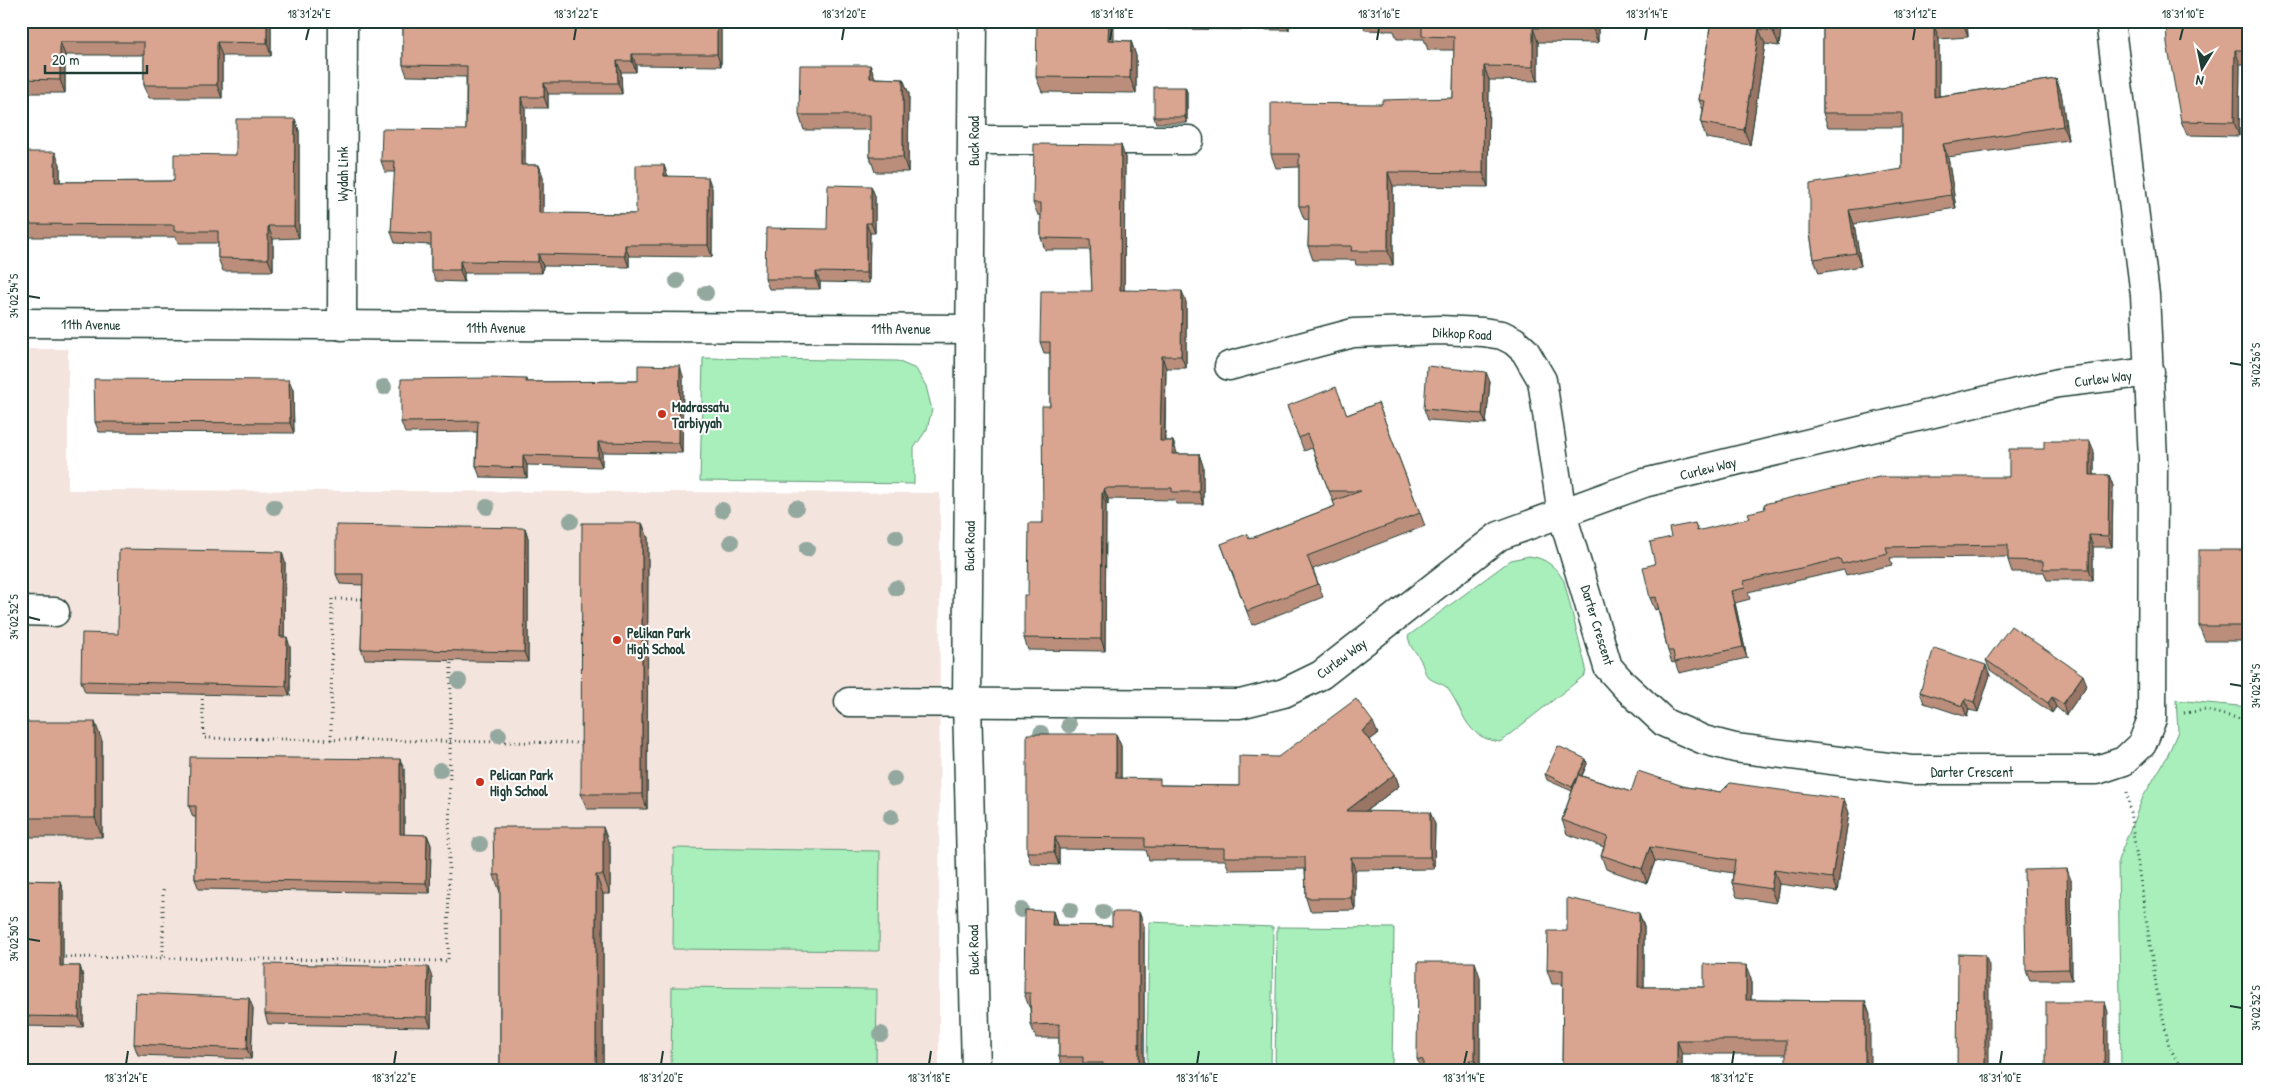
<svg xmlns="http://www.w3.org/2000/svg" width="2270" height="1091" viewBox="0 0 2270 1091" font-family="'Patrick Hand',sans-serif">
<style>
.built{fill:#f4e4de}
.green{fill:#a8efbb;stroke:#649678}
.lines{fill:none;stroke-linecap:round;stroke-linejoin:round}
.minor-casing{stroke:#1f3d34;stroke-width:31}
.path{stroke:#1f3d34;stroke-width:3;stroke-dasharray:1 4;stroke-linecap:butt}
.minor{stroke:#fff;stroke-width:28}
.tree{fill:#93a89e}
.wall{fill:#bb8e7c;stroke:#1f3d34}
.shaded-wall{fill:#997465;stroke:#1f3d34}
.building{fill:#daa590;stroke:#1f3d34}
.ticks{fill:none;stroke:#1f3d34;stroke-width:2}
.poi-dot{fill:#c8321e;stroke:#fff;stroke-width:2}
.labels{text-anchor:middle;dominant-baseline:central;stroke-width:4;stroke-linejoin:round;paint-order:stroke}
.street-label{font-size:14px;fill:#1f3d34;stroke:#fff}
.poi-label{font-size:14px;font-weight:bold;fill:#1f3d34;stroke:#fff;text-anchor:start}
.neatline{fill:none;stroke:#1f3d34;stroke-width:2}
.ticks-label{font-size:12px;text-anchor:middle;fill:#1f3d34}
</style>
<rect width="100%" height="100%" fill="#fff"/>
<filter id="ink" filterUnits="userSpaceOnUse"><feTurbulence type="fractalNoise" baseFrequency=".02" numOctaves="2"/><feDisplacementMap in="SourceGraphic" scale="10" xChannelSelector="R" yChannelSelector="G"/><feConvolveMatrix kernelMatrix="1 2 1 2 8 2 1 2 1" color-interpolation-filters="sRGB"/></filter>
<g filter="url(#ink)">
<path class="built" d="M21 349H68V490L940 493 939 1070H21Z"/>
<g class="green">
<path d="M703 358 897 361 916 369 926 386 932 410 927 429 914 448V484L700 481Z"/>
<path d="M1529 556C1546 558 1556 567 1564 581L1586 668 1585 675 1500 742C1464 737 1466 714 1448 689 1444 683 1434 683 1428 677 1424 673 1423 664 1420 659 1414 648 1411 651 1408 636L1511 560Z"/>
<path d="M2176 700 2249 707V1070H2121L2118 860 2143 797 2167 757 2178 731Z"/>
<path d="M674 848 880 851 879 951 673 949Z"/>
<path d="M1149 922 1273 927 1271 1070H1147Z"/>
<path d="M1277 927 1394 928 1392 1070H1275Z"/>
<path d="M672 987 877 989 876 1070H671Z"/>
</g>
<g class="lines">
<defs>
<g id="minor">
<path d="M973 21 967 701 976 1070"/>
<path d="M974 140H1189"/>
<path d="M21 323 971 329"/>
<path d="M342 326 343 21"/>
<path d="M1229 366 1353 333 1440 330 1483 332 1502 335 1514 341 1525 351 1542 380 1562 514 1608 667 1625 686 1665 723 1704 740 1735 748 1912 770H2097L2124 761 2142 744 2152 719 2153 459 2145 295 2110 21"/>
<path d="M21 611 55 612"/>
<path d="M849 702 1240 704 1284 693 1321 675 1499 536 1644 483 2058 383 2150 372"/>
</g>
</defs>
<use href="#minor" class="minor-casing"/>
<g class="path">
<path d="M202 694 204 738 584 743"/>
<path d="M2184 713 2205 710 2249 721"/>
<path d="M331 740 332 599H364"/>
<path d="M2127 792 2157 991 2169 1046 2182 1070"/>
<path d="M163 890V958"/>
<path d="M60 957 448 961 451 661"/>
</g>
<use href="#minor" class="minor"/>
</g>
<g class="tree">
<circle cx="677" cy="281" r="8"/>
<circle cx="706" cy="293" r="8"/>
<circle cx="384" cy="387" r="8"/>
<circle cx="274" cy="507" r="8"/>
<circle cx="487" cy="507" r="8"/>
<circle cx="796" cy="508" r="8"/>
<circle cx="722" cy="510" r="8"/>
<circle cx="571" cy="521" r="8"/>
<circle cx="896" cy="537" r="8"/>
<circle cx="731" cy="542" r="8"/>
<circle cx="807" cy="549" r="8"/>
<circle cx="896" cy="588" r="8"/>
<circle cx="459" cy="681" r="8"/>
<circle cx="1069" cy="725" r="8"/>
<circle cx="1041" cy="733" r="8"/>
<circle cx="499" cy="735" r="8"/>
<circle cx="440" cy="770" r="8"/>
<circle cx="894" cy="779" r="8"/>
<circle cx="891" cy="817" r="8"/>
<circle cx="480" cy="844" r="8"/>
<circle cx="1021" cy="910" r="8"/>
<circle cx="1070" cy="910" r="8"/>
<circle cx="1103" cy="912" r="8"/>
<circle cx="881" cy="1034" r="8"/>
</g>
<g class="wall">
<path d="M21 21H271V56H222V98H149L144 85V55H65V93H21Z"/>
<path d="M403 21H721V66L636 65V72H621L622 94H548V108H525V165H539L543 177V213L636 214 668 176 712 188V257L629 256V267L543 266 542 273H464V282L436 281 431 270V245L395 243 391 232 395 172H385L381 161 466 130V77L407 76 403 65Z"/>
<path d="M1165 21H1289V30L1167 29Z"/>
<path d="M1362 21H1598V43L1538 42V81L1489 80 1488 187 1393 186V265H1356L1355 260H1313L1308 246 1309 220 1304 219 1299 206V167L1276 168 1271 154 1382 104 1453 98 1454 50H1428L1424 39H1397L1394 31 1365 30Z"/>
<path d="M1711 21H1782L1779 46 1765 44 1750 145 1706 138 1701 123 1703 110 1699 100Z"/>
<path d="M1823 21H1967L1968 37 1939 39V96L2056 79 2061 92 2068 140 1948 157 1956 208 1854 224 1861 266 1819 273 1814 259 1810 233 1902 169V127H1828L1823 113Z"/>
<path d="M2249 21V64H2240L2239 136 2187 135 2181 121Z"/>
<path d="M1114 40 1131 41 1136 56V93L1042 92 1036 77Z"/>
<path d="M870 65 875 78 903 79 909 94 908 172H875L870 157V130H804L799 115Z"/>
<path d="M1185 87 1187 92V123H1156L1154 117Z"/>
<path d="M295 119 299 131V238L273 239V271H223L218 258V243H178L176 237H21V152L60 164V182L174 181 236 155Z"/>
<path d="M1125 157 1124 290 1186 302V368H1166L1165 441H1173L1177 454H1199L1203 466V504H1176L1175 500 1108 499V505L1106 504 1105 651 1028 650 1024 638 1028 595 1043 523 1050 406V353H1044L1040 342 1092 291 1090 250H1045L1041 238V215H1038L1033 203Z"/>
<path d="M871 186 875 196V233H870L869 283 820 282V289H769L765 279 827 229Z"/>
<path d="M683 376 682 453 602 452V467L527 465V478L480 477 476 466 477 432 405 433 401 422 526 379 527 382 638 381Z"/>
<path d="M289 380 293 390 294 433 99 432 95 422Z"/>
<path d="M1490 382 1486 424 1428 420 1424 409Z"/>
<path d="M1378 403 1425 526 1313 569 1323 597 1252 625 1221 544 1249 539 1335 506 1312 448 1304 451 1287 406 1347 415Z"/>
<path d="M2094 452V475H2109L2113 486 2112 547H2093V580H2047L2044 572H2012L2008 560V557L1890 558 1892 565 1846 575 1844 570 1748 592 1750 599 1735 603 1747 658 1679 673 1675 662 1672 663 1668 651 1658 609 1655 610 1650 598 1655 564 1671 537 1695 523 1698 531 2009 477Z"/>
<path d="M642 523 648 538 647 809H587L581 794Z"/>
<path d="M525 528 528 538V662L365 659 361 649 363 585 340 584 336 574Z"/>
<path d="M2249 550V641H2205L2199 626Z"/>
<path d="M285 562 284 637 290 647V696L85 692 81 681 118 634Z"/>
<path d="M1986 660 2087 685 2066 715 2056 707 2052 713 1990 670Z"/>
<path d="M1990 675 1978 712 1969 710 1967 717 1924 703 1920 692Z"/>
<path d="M21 722 102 741V837H21Z"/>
<path d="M1116 734 1121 746V778L1162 785 1239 786 1278 757 1378 734 1369 740 1395 774 1399 786 1366 811 1435 824 1434 869 1355 870V910L1310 911 1306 898 1305 869 1229 870 1225 860H1149L1146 850 1059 849V865L1031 864 1027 852Z"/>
<path d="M1586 759 1587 764 1582 776 1631 792 1686 787 1721 792 1844 799 1849 813 1837 892 1779 884 1776 903 1737 897 1732 883 1733 873 1655 861 1647 883 1606 869 1601 855 1604 847 1567 834 1562 820 1572 791 1547 780 1545 774Z"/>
<path d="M404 769V835H427L431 845 430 893 199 889 195 879 196 817H193L189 806Z"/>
<path d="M610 846V894H603V1070H500V892L494 875Z"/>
<path d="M21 880 60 881 63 891V966H80L83 977V1027L21 1026Z"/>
<path d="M2071 880 2072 980H2030L2026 970Z"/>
<path d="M1053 911 1057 925 1112 926 1139 912 1144 926V1070H1063L1059 1057V1038H1036L1031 1025 1030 1007H1029L1024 993Z"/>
<path d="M1639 913 1644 927V987H1704L1751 979V1000L1865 1001 1870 1015 1786 1054H1682V1070H1562L1563 984H1552L1547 970Z"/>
<path d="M432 977 431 1027 268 1024 265 1014Z"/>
<path d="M1480 977V1070H1421L1417 1059Z"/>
<path d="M253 1008 251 1059 138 1055 134 1044Z"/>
</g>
<g class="shaded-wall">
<path d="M267 21H271V56L267 43Z"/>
<path d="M717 21H721V66L717 54Z"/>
<path d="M1109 21H1114V55L1108 40Z"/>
<path d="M1286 21H1289V30Z"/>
<path d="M1593 21H1598V43L1593 29Z"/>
<path d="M1775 21H1782L1779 46 1773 31Z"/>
<path d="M1963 21H1967L1968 37 1963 24Z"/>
<path d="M1934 25 1939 39V110L1934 97Z"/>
<path d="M1533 28 1538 42V81L1533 67Z"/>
<path d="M1759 29 1765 44 1750 145 1744 130Z"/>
<path d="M1131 41 1136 56V93L1130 78Z"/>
<path d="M60 42 65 55V93L60 80Z"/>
<path d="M217 42 222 56V98L217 85Z"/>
<path d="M2235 50 2240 64 2239 136 2234 122Z"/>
<path d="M632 54 636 65V72L632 61Z"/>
<path d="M617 61 621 72 622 94 618 83Z"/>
<path d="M870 65 876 80 870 78Z"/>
<path d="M1484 66 1489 80 1488 187 1483 173Z"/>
<path d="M903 79 909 94 908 172 903 157Z"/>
<path d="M2056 79 2061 92 2068 140 2063 126Z"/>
<path d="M544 83 548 94V108L544 97Z"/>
<path d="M1185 87 1187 92V123L1185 117Z"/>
<path d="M521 97 525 108V177L521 165Z"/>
<path d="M295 119 299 131V238L294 226Z"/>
<path d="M1943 144 1948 157 1956 208 1951 195Z"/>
<path d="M1121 145 1125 157 1124 302 1120 290Z"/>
<path d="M55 152 60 164V194L55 182Z"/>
<path d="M539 165 543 177V225L539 213Z"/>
<path d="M664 165 668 176H664Z"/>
<path d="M1388 172 1393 186V265L1388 251Z"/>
<path d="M708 177 712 188V257L708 245Z"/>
<path d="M871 186 875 196V233L871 223Z"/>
<path d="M1849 210 1854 224 1861 266 1856 253Z"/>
<path d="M866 223 870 233 869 283 866 273Z"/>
<path d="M268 226 273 239V271L268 259Z"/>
<path d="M625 245 629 256V267L625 256Z"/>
<path d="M538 254 543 266 542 273 538 262Z"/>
<path d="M460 261 464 273V282L460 270Z"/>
<path d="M816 272 820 282V289L816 279Z"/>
<path d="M1182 291 1186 302V368L1181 356Z"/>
<path d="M1162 356 1166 368 1164 452 1160 441Z"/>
<path d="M680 366 683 376 682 453 679 443Z"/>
<path d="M1486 372 1490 382 1486 424 1482 414Z"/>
<path d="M289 380 293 390 294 433 290 423Z"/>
<path d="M1173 441 1177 453 1176 466 1172 454Z"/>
<path d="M2090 441 2094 452V486L2090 475Z"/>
<path d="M598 442 602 452V467L598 457Z"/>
<path d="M1199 454 1203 466V504L1199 492Z"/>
<path d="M523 455 527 465V478L523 468Z"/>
<path d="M2109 475 2113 486 2112 547 2108 536Z"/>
<path d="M1104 488 1108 499V505L1104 493Z"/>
<path d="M1102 493 1106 504 1105 651 1101 639Z"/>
<path d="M642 523 648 538 647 809 642 794Z"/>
<path d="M525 528 528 538V662L524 652Z"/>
<path d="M2089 535 2093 547V580L2089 569Z"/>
<path d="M282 552 285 562 284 647 280 637Z"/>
<path d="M1731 591 1735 603 1747 658 1743 647Z"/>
<path d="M287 637 290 647V696L286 686Z"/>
<path d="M1986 665 1990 675 1978 712 1974 702Z"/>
<path d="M2083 675 2087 685 2066 715 2063 704Z"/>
<path d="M2052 697 2056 707 2052 713 2048 703Z"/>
<path d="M1965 699 1969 710 1967 717 1963 706Z"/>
<path d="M95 722 102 741V837L95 818Z"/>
<path d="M1373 722 1378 734 1366 743 1362 731Z"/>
<path d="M1116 734 1121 746V790L1116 778Z"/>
<path d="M400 759 404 769V845L400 834Z"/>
<path d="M1586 759 1587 764 1574 792 1572 787Z"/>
<path d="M1395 774 1399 786 1350 823 1346 811Z"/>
<path d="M1844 799 1849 813 1837 892 1832 878Z"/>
<path d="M1430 812 1435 824 1434 869 1430 857Z"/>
<path d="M603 827 610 846V894L603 875Z"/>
<path d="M427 835 431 845 430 893 426 883Z"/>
<path d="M1055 837 1059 849V865L1054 852Z"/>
<path d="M1650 847 1655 861 1647 883 1642 869Z"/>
<path d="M1351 857 1355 870V910L1351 898Z"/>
<path d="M2067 869 2071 880 2072 980 2069 969Z"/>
<path d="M1774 870 1779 884 1776 903 1771 889Z"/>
<path d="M596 875 603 894V1070H596Z"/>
<path d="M60 881 63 891V976L60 966Z"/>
<path d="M1053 911 1057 925V939L1052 925Z"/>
<path d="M1139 912 1144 926V1070H1140L1139 1067Z"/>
<path d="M1639 913 1644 927V1001L1638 987Z"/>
<path d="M1985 955 1989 965V1070H1985Z"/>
<path d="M1475 962 1480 977V1070H1478L1475 1060Z"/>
<path d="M1746 965 1751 979V1014L1746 1000Z"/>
<path d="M80 966 83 977V1027L79 1017Z"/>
<path d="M428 967 432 977 431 1027 427 1017Z"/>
<path d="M249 998 253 1008 251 1059 247 1049Z"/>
<path d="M1865 1001 1870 1015V1070H1865Z"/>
<path d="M2105 1002 2108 1012V1070H2104Z"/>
<path d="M1677 1040 1682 1054V1070H1677Z"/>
<path d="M1469 1060 1472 1070H1469Z"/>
</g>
<g class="building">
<path d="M21 21H267V43L217 42V85H144V42H60V80L21 79Z"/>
<path d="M403 21H717V54H632V61H617L618 83H544V97H521V165H539V213L636 214V165H664V176L708 177V245H625V256L538 254V262L460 261V270H431V234L391 232 395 161H381L382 129 466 130 467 66 403 65Z"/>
<path d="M1037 21H1109L1108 40 1131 41 1130 78 1036 77Z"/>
<path d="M1392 21H1593V29L1533 28V67L1484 66 1483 173 1388 172V251H1351L1352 246H1308L1309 206H1299V154H1271V103L1382 104V100L1453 98 1454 37 1422 36V25H1392Z"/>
<path d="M1711 21H1775L1773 31 1759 29 1744 130 1701 123 1705 101 1699 100Z"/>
<path d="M1823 21H1963V24L1934 25V97L2056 79 2063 126 1943 144 1951 195 1849 210 1856 253 1814 259 1810 233V184L1902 169V113H1823Z"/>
<path d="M2166 21H2249V50H2235L2234 122 2181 121 2167 43Z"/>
<path d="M800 65H870V78L903 79V157H870V115H799Z"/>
<rect x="1154" y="87" width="31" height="30"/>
<path d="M236 119H295L294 226H268V259L218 258V231H174V225L21 224V152H55V182L174 181V154L236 155Z"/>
<path d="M1034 144 1121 145 1120 290 1182 291 1181 356H1162L1160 441H1173L1172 454H1199V492H1172V488H1104V493H1102L1101 639 1024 638V595H1028L1029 523H1043L1042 406H1050V342H1040L1041 291H1092L1090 239 1041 238V203H1033Z"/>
<path d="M828 185 871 186V223H866V273L816 272V279H765L766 228 827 229Z"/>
<path d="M638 365 680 366 679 443 598 442V457L523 455V468L476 466 478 421 401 422V379L489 378 526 379V382L638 381Z"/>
<path d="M1427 366 1486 372 1482 414 1424 409Z"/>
<path d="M94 379 289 380 290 423 95 422Z"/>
<path d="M1336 387 1347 415 1378 403 1420 513 1307 556 1318 584 1247 611 1221 544 1247 534 1249 539 1335 506 1333 501 1361 491H1329L1307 434 1299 438 1287 406Z"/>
<path d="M2044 441H2090V475H2109L2108 536 2089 535V569H2043V561L2008 560V545L1886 547 1888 553 1842 564 1840 559 1744 581 1745 588 1731 591 1743 647 1675 662 1673 651H1668L1656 597 1650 598 1643 567 1655 564 1650 542 1671 537 1669 528 1695 523 1697 531 1750 518 1748 513 1765 509 1764 504 1879 477H2009V449H2044Z"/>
<path d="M582 523H642V794H581Z"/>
<path d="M336 525 525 528 524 652 361 649 363 574H336Z"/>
<path d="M119 549 282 552 280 637H287L286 686 81 681 82 633 118 634Z"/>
<rect x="2199" y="550" width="50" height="76"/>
<path d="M2011 626 2083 675 2063 704 2052 697 2048 703 1986 660Z"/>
<path d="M1934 648 1986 665 1974 702 1965 699 1963 706 1920 692Z"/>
<path d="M1356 699 1373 722 1362 731 1395 774 1346 811 1430 812V857H1351V898H1306L1305 857H1224V848L1145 847V838L1055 837 1054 852H1027V734H1116V778L1160 779V785L1239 786V756L1278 757Z"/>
<rect x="21" y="722" width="74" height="96"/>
<path d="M1558 746 1586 759 1572 787 1545 774Z"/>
<path d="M190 757 400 759V834L427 835 426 883 195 879 196 806H189Z"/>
<path d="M1638 771 1686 787 1721 792 1730 783 1844 799 1832 878 1774 870 1771 889 1732 883 1735 860 1650 847 1642 869 1601 855 1608 837 1562 820 1578 775 1631 792Z"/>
<path d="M493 827H603V875H596V1070H500V875H494Z"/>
<path d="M2067 869 2069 969 2026 970 2024 870Z"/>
<path d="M21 880 60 881V966H80L79 1017 21 1016Z"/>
<path d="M1567 898 1639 913 1638 987H1704V964L1746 965V1000L1865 1001V1070H1786V1040H1677V1070H1562L1563 970H1547L1548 931H1567Z"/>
<path d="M1025 910 1053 911 1052 925 1112 926V912H1139V1067L1103 1066V1063H1083V1057H1059V1024L1031 1025 1030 993H1024Z"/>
<path d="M1958 954 1985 955V1070H1957Z"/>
<path d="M1418 962H1475V1060H1469V1068H1423V1060L1417 1059Z"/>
<path d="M265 964 428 967 427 1017 265 1014Z"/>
<path d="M136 993 249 998 247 1049 134 1044Z"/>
<path d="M2046 1002H2105L2104 1070H2046Z"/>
</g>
</g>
<path class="ticks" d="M306 40 309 28M574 40 576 28M842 40 844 28M1110 40 1112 28M1377 40 1379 28M1645 40 1647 28M1913 40 1915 28M2180 40 2183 28M28 296 40 298M2230 363 2242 365M28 617 40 620M2230 684 2242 686M28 939 40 941M2230 1006 2242 1008M126 1064 128 1051M394 1064 396 1051M661 1064 663 1051M929 1064 931 1051M1197 1064 1199 1051M1464 1064 1467 1051M1732 1064 1734 1051M2000 1064 2002 1051"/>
<g class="poi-dot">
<circle cx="662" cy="414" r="5"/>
<circle cx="617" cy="640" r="5"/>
<circle cx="480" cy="782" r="5"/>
</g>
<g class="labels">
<g class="street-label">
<text transform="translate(973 141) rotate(-90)">Buck Road</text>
<text transform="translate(342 174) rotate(-90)">Wydah Link</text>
<text transform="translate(91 324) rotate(1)">11th Avenue</text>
<text x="496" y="327">11th Avenue</text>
<text x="901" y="328">11th Avenue</text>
<text transform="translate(1462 333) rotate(3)">Dikkop Road</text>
<text transform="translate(2103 378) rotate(-7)">Curlew Way</text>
<text transform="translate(1708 468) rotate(-14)">Curlew Way</text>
<text transform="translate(969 546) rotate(-89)">Buck Road</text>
<text transform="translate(1598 625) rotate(73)">Darter Crescent</text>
<text transform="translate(1341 658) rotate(-36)">Curlew Way</text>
<text x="1972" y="771">Darter Crescent</text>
<text transform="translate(973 950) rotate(-91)">Buck Road</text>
</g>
<g class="poi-label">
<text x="672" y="406">Madrassatu<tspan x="672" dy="16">Tarbiyyah</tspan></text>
<text x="627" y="632">Pelikan Park<tspan x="627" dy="16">High School</tspan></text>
<text x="490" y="774">Pelican Park<tspan x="490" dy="16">High School</tspan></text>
</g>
</g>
<rect width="2270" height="1091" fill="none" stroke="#fff" stroke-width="55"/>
<g transform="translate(2202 68) rotate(190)" stroke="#ffffff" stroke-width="4" paint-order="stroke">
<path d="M0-4L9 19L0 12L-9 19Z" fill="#1f3d34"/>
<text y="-8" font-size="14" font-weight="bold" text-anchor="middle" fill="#1f3d34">N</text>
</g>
<path d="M45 65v8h102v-8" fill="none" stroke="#1f3d34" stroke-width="2.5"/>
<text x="52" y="65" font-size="15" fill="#1f3d34" stroke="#ffffff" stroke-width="4" paint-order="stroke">20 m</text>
<rect x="28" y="28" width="2214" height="1036" class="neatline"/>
<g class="ticks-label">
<text x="309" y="18">18°31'24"E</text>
<text x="576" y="18">18°31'22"E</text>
<text x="844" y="18">18°31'20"E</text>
<text x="1112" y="18">18°31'18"E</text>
<text x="1379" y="18">18°31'16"E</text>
<text x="1647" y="18">18°31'14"E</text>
<text x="1915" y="18">18°31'12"E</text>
<text x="2183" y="18">18°31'10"E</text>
<text transform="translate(14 296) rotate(-90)" y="4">34°02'54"S</text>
<text transform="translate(2256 365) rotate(-90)" y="4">34°02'56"S</text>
<text transform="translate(14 617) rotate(-90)" y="4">34°02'52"S</text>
<text transform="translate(2256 686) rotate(-90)" y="4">34°02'54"S</text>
<text transform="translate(14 939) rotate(-90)" y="4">34°02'50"S</text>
<text transform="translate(2256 1008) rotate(-90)" y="4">34°02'52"S</text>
<text x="126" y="1082">18°31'24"E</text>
<text x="394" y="1082">18°31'22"E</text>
<text x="661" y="1082">18°31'20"E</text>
<text x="929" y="1082">18°31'18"E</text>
<text x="1197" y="1082">18°31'16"E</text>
<text x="1464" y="1082">18°31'14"E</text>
<text x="1732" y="1082">18°31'12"E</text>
<text x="2000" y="1082">18°31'10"E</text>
</g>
</svg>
